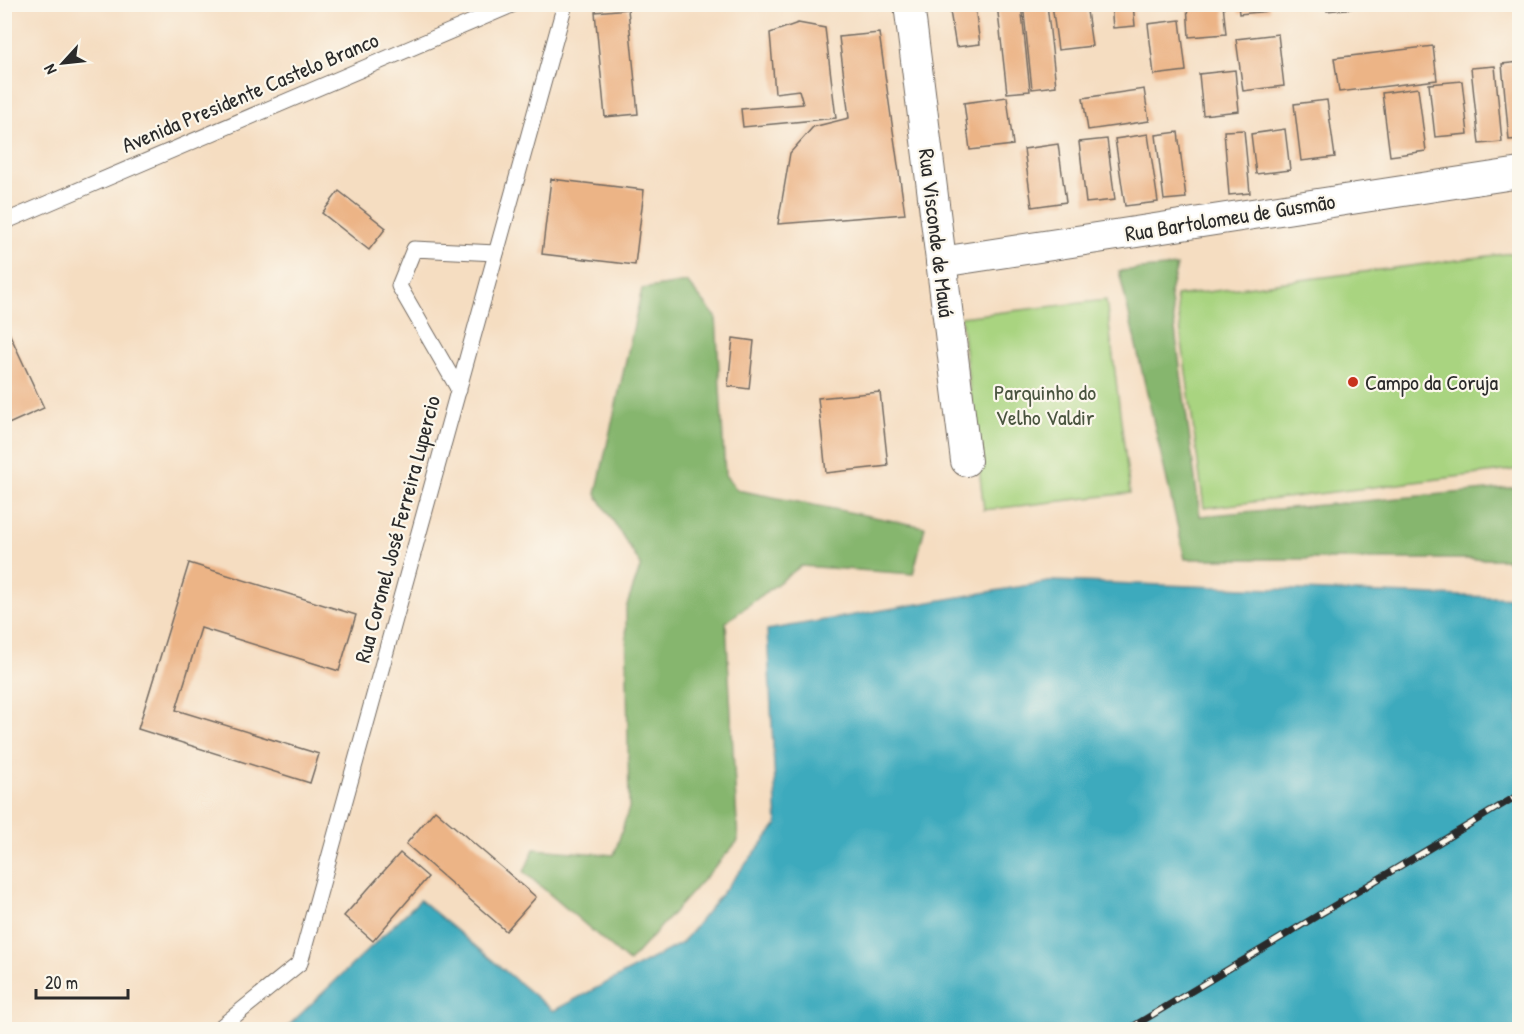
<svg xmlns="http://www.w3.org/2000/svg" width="1524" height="1034" viewBox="0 0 1524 1034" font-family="'Patrick Hand',sans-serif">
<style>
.green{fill:#a9d480;stroke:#6a8056;stroke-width:1.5}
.forest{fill:#86b66e;stroke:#58704c;stroke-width:1.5}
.water{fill:#3eaabd;stroke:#346a74;stroke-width:1.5}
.building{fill:#ecb486}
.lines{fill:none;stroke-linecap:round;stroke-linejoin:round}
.lane-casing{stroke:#726960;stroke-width:17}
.street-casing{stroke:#726960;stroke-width:32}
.lane{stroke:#fff;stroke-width:15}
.street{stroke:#fff;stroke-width:30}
.rail-casing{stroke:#2b2b2b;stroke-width:7}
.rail{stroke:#fbf7ec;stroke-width:4.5;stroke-dasharray:14;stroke-linecap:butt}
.poi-dot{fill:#c8321e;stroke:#fbf7ec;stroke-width:2}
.labels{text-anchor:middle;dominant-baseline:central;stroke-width:4.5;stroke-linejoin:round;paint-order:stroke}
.street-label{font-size:22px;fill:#2b2b2b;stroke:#fbf7ec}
.poi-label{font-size:22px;fill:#2b2b2b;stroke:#fbf7ec;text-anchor:start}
.park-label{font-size:22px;fill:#4a5540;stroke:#fbf7ec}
</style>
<rect width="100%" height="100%" fill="#fbf7ec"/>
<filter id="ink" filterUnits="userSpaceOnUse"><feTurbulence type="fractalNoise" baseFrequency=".0167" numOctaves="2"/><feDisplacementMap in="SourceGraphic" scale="12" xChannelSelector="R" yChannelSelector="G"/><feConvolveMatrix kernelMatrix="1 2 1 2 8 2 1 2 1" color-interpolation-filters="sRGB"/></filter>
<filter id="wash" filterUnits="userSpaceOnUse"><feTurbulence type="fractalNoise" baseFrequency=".008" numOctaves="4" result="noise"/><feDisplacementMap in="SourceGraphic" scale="24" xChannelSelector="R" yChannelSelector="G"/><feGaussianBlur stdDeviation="1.35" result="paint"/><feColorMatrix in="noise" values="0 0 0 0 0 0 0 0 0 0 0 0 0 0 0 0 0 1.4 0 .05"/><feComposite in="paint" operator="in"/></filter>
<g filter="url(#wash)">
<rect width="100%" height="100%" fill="#f5ddc1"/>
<g class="green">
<path d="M1519 252V469L1204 508 1176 296Z"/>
<path d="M1106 300 1130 493 984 510 961 317Z"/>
</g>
<g class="forest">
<path d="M1177 266 1170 292 1200 516 1519 487V568L1505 559H1185L1119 271Z"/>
<path d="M687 282 716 317 725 475 737 490 925 527 913 574 801 566 726 622 738 841 629 962 524 872 534 849 614 855 629 808 626 608 641 565 596 494 642 289Z"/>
</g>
<path class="water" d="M1053 581 1519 598V1029H285L420 900 553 1011 682 943 777 825 767 630Z"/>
<g id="blocks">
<g class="building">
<path d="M997 4H1021L1030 91 1007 93Z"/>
<path d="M1023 4H1047L1056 86 1032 89Z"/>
<path d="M1052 4H1086L1092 46 1058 50Z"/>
<path d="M1111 4H1133L1135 26 1113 28Z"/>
<path d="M1187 4H1223L1226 34 1189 37Z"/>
<path d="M1238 4H1269L1270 11 1239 14Z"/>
<path d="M1327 4H1365V7L1327 11Z"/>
<path d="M975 7 980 44 956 47 950 11Z"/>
<path d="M628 9 638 114 605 117 595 12Z"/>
<path d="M1180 20 1186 71 1154 75 1148 24Z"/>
<path d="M798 23 825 28 836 118 743 127 741 109 803 104 799 90 775 93 770 33Z"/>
<path d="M879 33 905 214 778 224 790 153 813 127 849 118 839 37Z"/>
<path d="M1278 34 1284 86 1243 91 1236 39Z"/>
<path d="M1433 46 1437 80 1339 92 1334 58Z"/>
<path d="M1520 62V139L1509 140 1502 64Z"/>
<path d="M1495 66 1502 142 1479 144 1471 68Z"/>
<path d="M1235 70 1239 111 1203 115 1199 74Z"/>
<path d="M1462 81 1468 134 1435 137 1429 84Z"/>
<path d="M1418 88 1426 151 1390 156 1382 93Z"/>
<path d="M1144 89 1149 121 1088 130 1083 98Z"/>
<path d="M1007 97 1013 145 970 150 964 103Z"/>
<path d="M1327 100 1335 157 1301 161 1294 104Z"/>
<path d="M1285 129 1290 170 1256 174 1251 134Z"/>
<path d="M1244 130 1250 193 1229 195 1224 131Z"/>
<path d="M1178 132 1186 198 1164 200 1156 135Z"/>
<path d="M1148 134 1158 202 1125 206 1115 139Z"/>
<path d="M1107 139 1115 200 1086 203 1079 142Z"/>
<path d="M1058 144 1066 202 1032 207 1024 149Z"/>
<path d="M551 179 644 190 635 265 542 254Z"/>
<path d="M339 191 386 228 369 250 322 213Z"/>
<path d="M4 322 44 408 4 426Z"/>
<path d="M733 338 754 341 749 389 728 386Z"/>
<path d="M880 392 888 466 826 473 818 398Z"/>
<path d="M189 563 356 615 339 671 201 628 176 710 319 754 310 783 138 729Z"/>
<path d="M435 810 536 897 506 931 406 844Z"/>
<path d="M400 853 428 877 373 941 344 916Z"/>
</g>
</g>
</g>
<g filter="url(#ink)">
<use href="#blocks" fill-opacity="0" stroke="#726960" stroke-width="1.5"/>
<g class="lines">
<defs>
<g id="lane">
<path d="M4 222 514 4"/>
<path d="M459 390 399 286 414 249 496 253"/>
<path d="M217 1030 300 963 565 4"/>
</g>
<g id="street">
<path d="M909 4 966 461"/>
<path d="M941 262 1520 173"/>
</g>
</defs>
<use href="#lane" class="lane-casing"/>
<use href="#street" class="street-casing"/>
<use href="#lane" class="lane"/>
<use href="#street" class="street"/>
<defs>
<path id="rail" d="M1127 1030 1520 794"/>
</defs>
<use href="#rail" class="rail-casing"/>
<use href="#rail" class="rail"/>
</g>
</g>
<circle class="poi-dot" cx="1353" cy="382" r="6"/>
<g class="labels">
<g class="street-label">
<text transform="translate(250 92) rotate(-23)">Avenida Presidente Castelo Branco</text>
<text transform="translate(1230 217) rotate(-9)">Rua Bartolomeu de Gusmão</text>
<text transform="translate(937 233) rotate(83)">Rua Visconde de Mauá</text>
<text transform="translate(397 529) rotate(-75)">Rua Coronel José Ferreira Lupercio</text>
</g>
<g class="poi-label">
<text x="1365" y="382">Campo da Coruja</text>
</g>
<g class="park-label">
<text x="1045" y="392">Parquinho do<tspan x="1045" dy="25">Velho Valdir</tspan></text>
</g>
</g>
<rect width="1524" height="1034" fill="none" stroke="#fbf7ec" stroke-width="24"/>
<g transform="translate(63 63) rotate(243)" stroke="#fbf7ec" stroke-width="4.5" paint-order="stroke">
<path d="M0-4.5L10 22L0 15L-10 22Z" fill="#2b2b2b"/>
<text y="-9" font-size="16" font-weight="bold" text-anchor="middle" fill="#2b2b2b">N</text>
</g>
<path d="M36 989v9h92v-9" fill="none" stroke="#2b2b2b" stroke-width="3"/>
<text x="45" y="989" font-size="18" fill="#2b2b2b" stroke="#fbf7ec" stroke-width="4.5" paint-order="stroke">20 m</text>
</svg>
